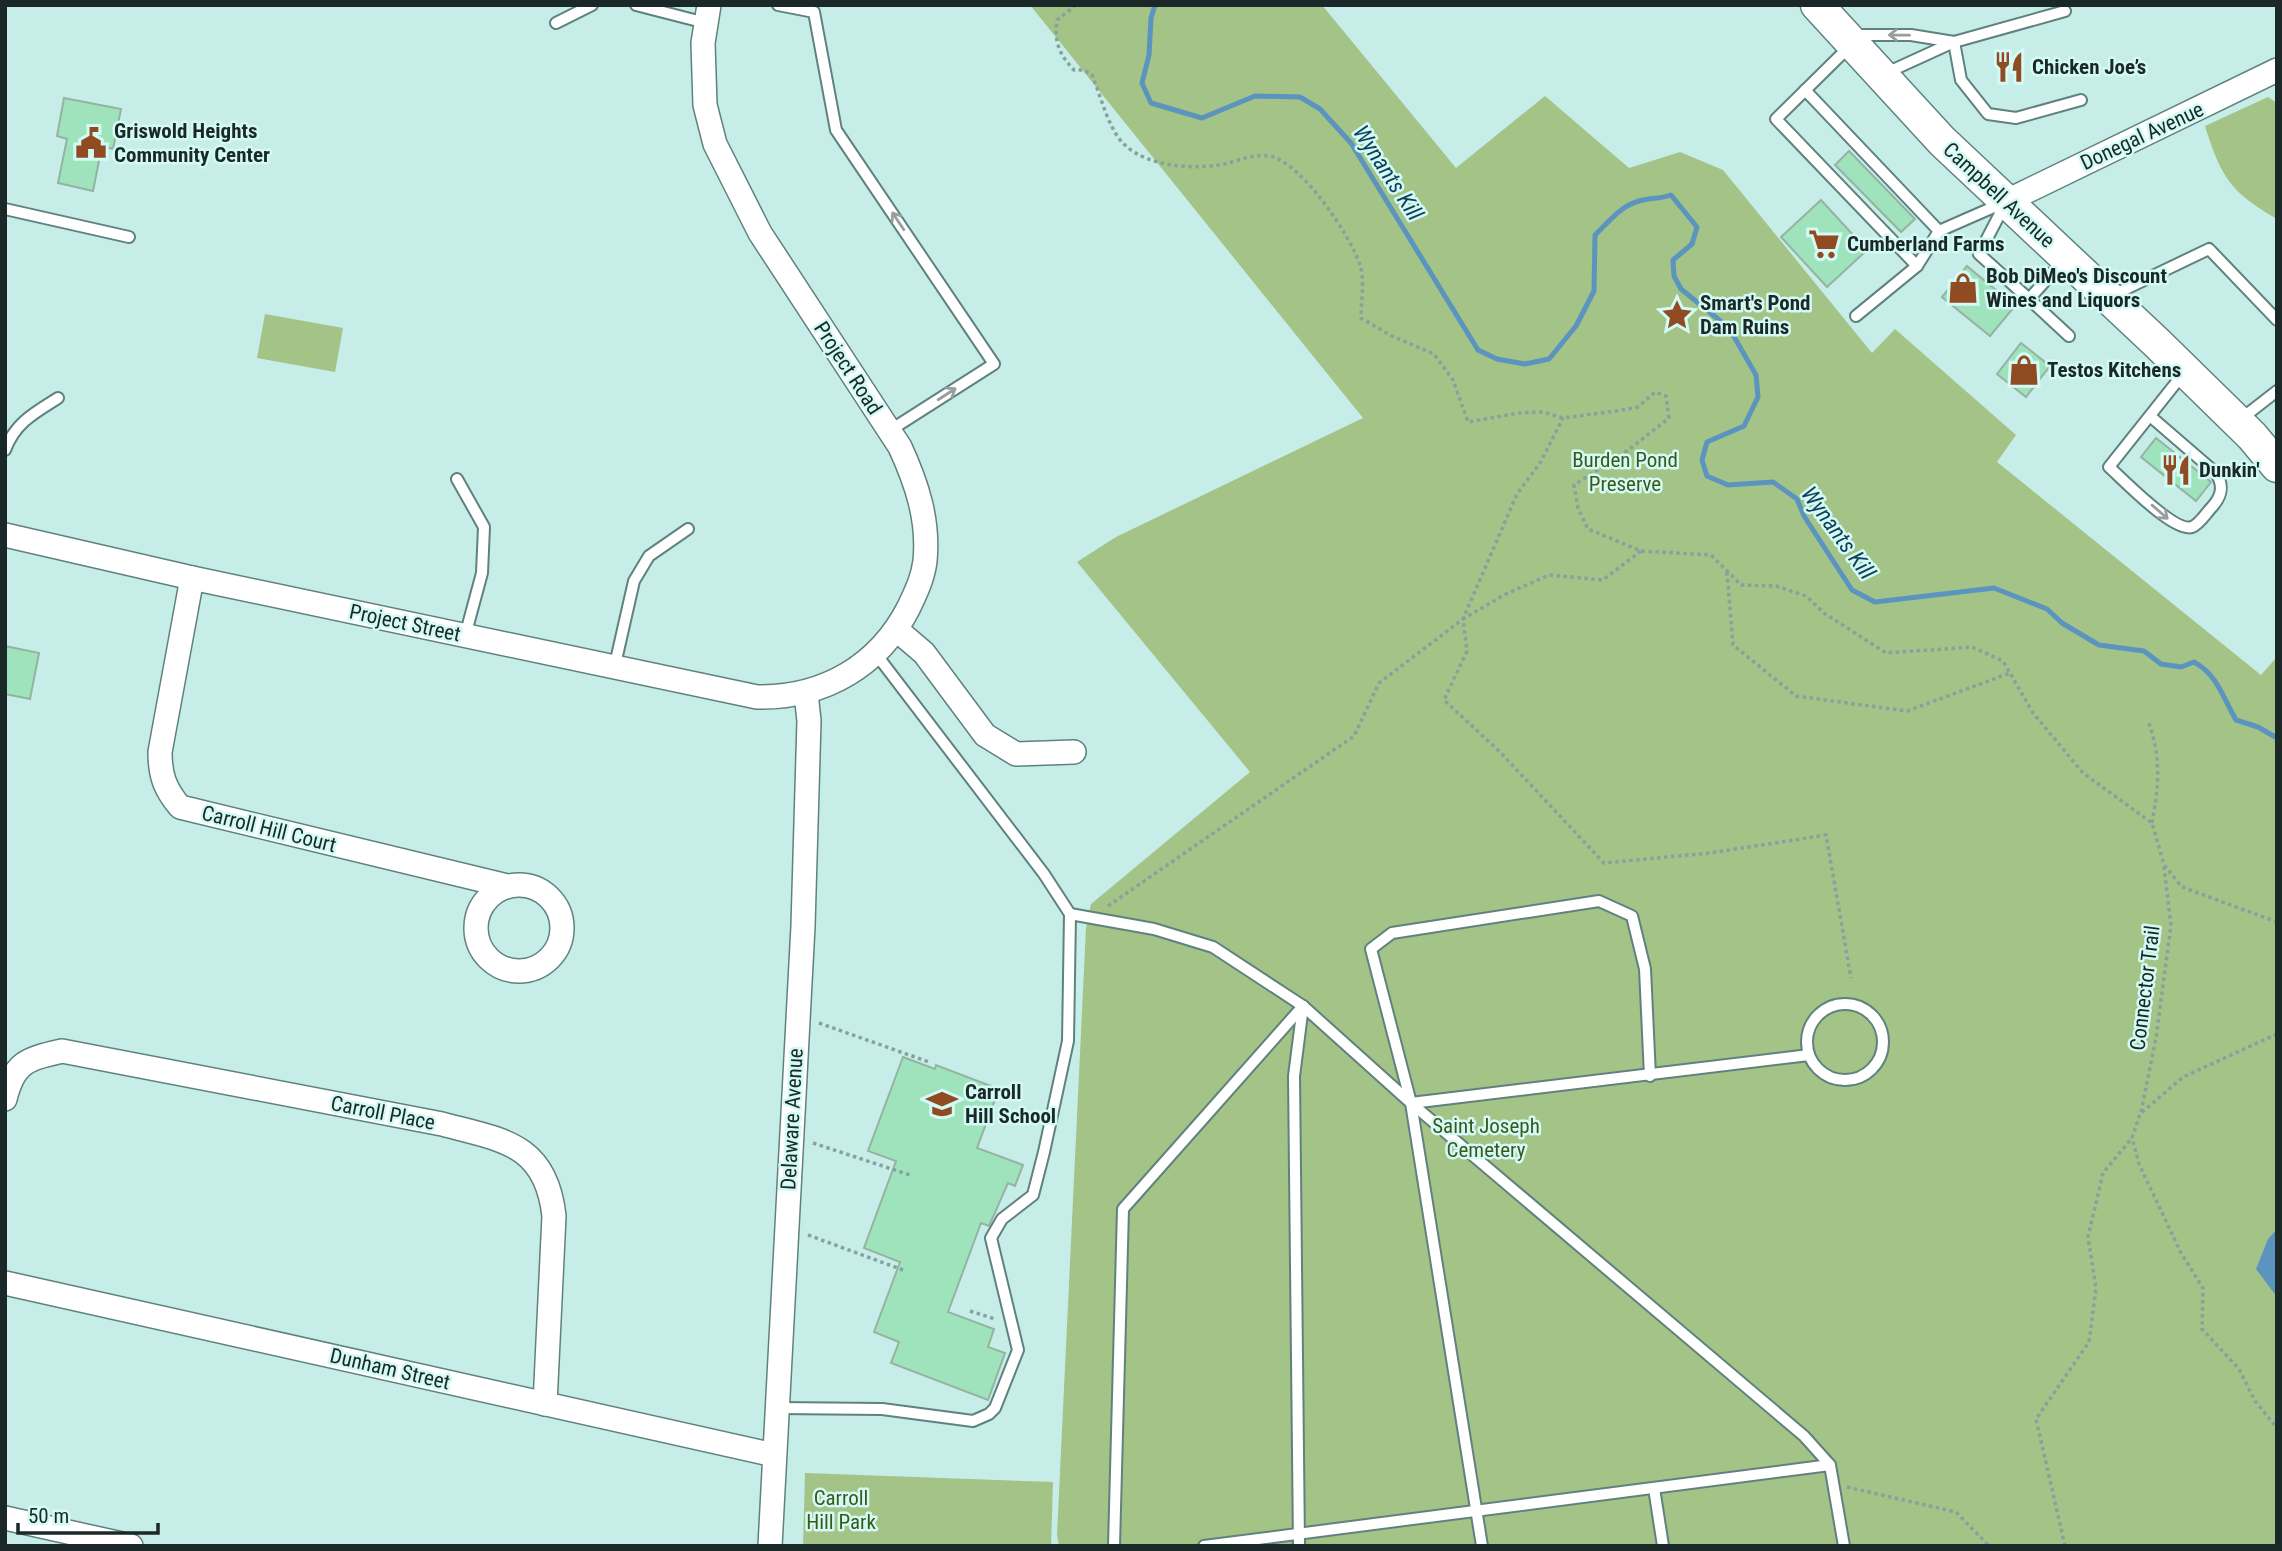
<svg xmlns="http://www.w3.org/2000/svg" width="2282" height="1551" viewBox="0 0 2282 1551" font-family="'Roboto Condensed',sans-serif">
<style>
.green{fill:#a3c387}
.water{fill:#5b94bf}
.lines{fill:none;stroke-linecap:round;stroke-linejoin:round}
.stream{stroke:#5b94bf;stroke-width:5}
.building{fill:#9ee3bb;stroke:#96b3a2;stroke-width:2}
.lane-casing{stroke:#5f827e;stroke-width:14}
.street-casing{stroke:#5f827e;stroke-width:26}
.secondary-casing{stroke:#5f827e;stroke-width:35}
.path{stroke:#85a29e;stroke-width:3.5;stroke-dasharray:3.5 3.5;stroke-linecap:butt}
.lane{stroke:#fff;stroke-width:10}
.street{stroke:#fff;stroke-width:23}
.secondary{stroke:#fff;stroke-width:32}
.oneway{stroke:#989f9e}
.labels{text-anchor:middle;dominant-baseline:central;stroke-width:5;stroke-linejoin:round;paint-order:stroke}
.poi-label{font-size:21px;font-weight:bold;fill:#1a2927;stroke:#d4faf5;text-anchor:start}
.street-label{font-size:21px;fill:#1a2927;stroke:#d4faf5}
.park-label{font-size:21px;fill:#3b581b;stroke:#d4faf5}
.water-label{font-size:23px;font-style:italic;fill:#103e5b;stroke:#d4faf5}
</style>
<rect width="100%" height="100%" fill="#c7ede8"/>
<g class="green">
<path d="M1030 5H1322L1456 168 1545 96 1629 168 1680 152 1723 170 1872 353 1895 329 2016 435 1997 462 2261 675 2277 657V1546H1059L1057 1535 1086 928 1091 904 1250 772 1077 562 1116 537 1363 418Z"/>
<path d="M2268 97 2277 103V219C2230 192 2221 177 2205 126Z"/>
<path d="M265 314 343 328 335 372 257 358Z"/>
<path d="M805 1473 1053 1482 1051 1546H803Z"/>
</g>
<path class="water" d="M2277 1229V1297L2256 1269 2268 1239Z"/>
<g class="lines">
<path class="stream" d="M1155 5 1151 18 1149 55 1142 83 1151 103 1202 118 1255 96 1300 97 1320 109 1351 143 1478 350 1497 359 1525 364 1549 359 1576 326 1594 291 1595 235C1609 222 1620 206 1639 201 1649 198 1660 199 1671 195L1697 227 1692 244 1673 260 1674 276 1681 289 1729 328 1756 375 1758 397 1744 426 1707 442 1702 460 1707 476 1728 485 1773 482 1797 499 1804 516 1852 590 1875 602 1994 588 2047 609 2062 623 2099 645 2144 651 2161 664 2181 667 2194 662C2218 675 2223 698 2236 720L2258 727 2277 738"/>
</g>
<g class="building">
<path d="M64 98 121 109 113 149 102 146 93 191 58 183 67 139 57 136Z"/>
<path d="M1849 151 1915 219 1901 232 1835 165Z"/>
<path d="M1821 200 1867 250 1827 287 1781 237Z"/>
<path d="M1967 266 2015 306 1990 336 1942 297Z"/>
<path d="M2021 343 2050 366 2026 397 1997 374Z"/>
<path d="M2156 438 2211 482 2196 501 2141 457Z"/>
<path d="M5 646 39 653 30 699 5 694Z"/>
<path d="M903 1057 935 1069 936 1065 999 1089 977 1148 1023 1165 1015 1186 1008 1183 989 1226 981 1223 948 1312 994 1329 988 1347 1005 1353 988 1400 891 1363 899 1342 874 1332 900 1262 864 1248 896 1161 868 1151Z"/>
</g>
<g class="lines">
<defs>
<g id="lane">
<path d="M636 5 706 23"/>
<path d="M778 5 814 12 836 130 994 364 889 431"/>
<path d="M556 23 592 5"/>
<path d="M1852 35H1911L1954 42"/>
<path d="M1954 42 1961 80 1988 114 2016 118 2081 100"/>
<path d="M1850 46 1776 119 1917 266"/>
<path d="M1884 74 1954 42 2065 11"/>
<path d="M1805 90 1939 231"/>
<path d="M2005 204 1979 254 2029 299 2064 260"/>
<path d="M5 209 129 237"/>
<path d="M2111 296 2209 249 2277 320"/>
<path d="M2029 299 2069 336"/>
<path d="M1856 316 1917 266 1939 231 2003 203"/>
<path d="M2150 416 2216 473C2224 486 2222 496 2212 507 2206 513 2200 524 2192 527 2174 533 2124 480 2109 467L2183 374"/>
<path d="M2241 419 2277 391"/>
<path d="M5 450C15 423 34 413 58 398"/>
<path d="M457 479 484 527 482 573 465 636"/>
<path d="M614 669 634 581 649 556 688 529"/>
<path d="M1070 914 1154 929 1213 947 1303 1006 1411 1103 1482 1546"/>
<circle cx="1845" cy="1042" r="38"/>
<path d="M1809 1055 1411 1103 1804 1436 1830 1465"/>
<path d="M1411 1103 1371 949 1392 933 1599 901 1632 916 1645 969 1650 1076"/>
<path d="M777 1408 882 1409 973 1421 989 1414 995 1408 1018 1350 991 1238 1002 1219 1033 1195 1044 1152 1068 1041 1070 914 1044 874 876 654"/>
<path d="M1654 1488 1663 1546"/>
<path d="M1114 1546 1123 1209 1303 1006"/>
<path d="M1204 1546 1830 1465 1844 1546"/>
<path d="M1299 1546 1294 1076 1303 1006"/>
</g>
<g id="street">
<path d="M2007 201 2277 70"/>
<path d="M5 535 192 578 757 697C824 698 879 666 909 607 916 592 923 578 925 561 929 520 917 484 900 447L760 233 715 144 705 105 703 43 709 5"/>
<path d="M192 578 160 752C160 776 165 789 180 807L507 886"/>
<path d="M897 630 924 653 985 735 1016 754 1074 752"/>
<circle cx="519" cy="928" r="43"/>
<path d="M5 1099C14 1062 27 1059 62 1051L442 1124C502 1140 546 1143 554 1216L545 1404"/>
<path d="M5 1283 774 1455"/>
<path d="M5 1518 131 1546"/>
<path d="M770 1546 803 926 809 721 806 693"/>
</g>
<path id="secondary" d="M1817 5 1942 141 2157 343 2252 436 2277 466"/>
</defs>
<use href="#lane" class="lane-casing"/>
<use href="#street" class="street-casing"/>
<use href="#secondary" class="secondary-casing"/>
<g class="path">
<path d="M1076 5 1057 20C1054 42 1059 54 1074 70H1084L1092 75C1100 94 1105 116 1116 134 1134 165 1186 170 1218 165 1235 163 1251 153 1270 156 1302 163 1350 235 1360 265 1365 280 1361 302 1361 318L1392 336 1434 354 1453 380 1468 422 1519 413 1543 412 1563 418 1616 411 1638 407 1655 392 1666 396 1669 418 1627 451 1574 485 1578 508 1588 529 1641 551 1711 555 1741 585 1776 586 1806 596 1824 613 1886 653 1972 647 2003 661 2033 713 2083 773 2152 823 2164 865 2182 887 2277 922"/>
<path d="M1641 551 1603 580 1549 575 1504 595 1463 619 1467 651 1444 700 1500 752 1604 863 1710 853 1826 835 1851 978"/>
<path d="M1727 572 1733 645 1796 696 1907 711 2010 673"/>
<path d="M2149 723C2161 758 2159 786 2152 823"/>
<path d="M1108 906 1354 736 1379 683 1463 619 1517 494 1540 463 1563 418"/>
<path d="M819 1023 929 1062"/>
<path d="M2277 1034 2183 1077 2140 1114 2132 1138 2139 1164 2181 1253 2203 1288 2202 1329 2239 1369 2255 1401 2277 1428"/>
<path d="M2141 1112 2156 1038 2171 925 2164 867"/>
<path d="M813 1143 910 1175"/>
<path d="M808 1235 903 1270"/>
<path d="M970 1311 995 1319"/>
<path d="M1847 1487 1956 1512 1989 1546"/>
<path d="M2065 1546 2036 1419 2089 1342 2096 1288 2088 1237 2103 1173 2132 1138"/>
</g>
<use href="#lane" class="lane"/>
<use href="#street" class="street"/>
<use href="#secondary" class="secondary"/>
</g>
<defs><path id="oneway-shaft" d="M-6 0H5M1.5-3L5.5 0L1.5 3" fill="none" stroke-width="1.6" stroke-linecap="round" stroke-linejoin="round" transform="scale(1.75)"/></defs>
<g class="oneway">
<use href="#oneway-shaft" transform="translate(1899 35) rotate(-179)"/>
<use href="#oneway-shaft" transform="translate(898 221) rotate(-124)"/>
<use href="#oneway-shaft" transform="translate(947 394) rotate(-33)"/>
<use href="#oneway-shaft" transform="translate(2160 512) rotate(41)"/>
</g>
<defs>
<symbol id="restaurant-bare" viewBox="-9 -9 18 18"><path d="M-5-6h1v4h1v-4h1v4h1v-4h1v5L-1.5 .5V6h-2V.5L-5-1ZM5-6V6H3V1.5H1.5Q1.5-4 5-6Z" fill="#914b23" stroke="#d4faf5" stroke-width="2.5" paint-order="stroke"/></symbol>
<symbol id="civic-bare" viewBox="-9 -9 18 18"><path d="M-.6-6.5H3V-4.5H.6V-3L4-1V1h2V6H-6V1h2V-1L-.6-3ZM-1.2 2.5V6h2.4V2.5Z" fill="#914b23" stroke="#d4faf5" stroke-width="2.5" paint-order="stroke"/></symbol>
<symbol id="supermarket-bare" viewBox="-9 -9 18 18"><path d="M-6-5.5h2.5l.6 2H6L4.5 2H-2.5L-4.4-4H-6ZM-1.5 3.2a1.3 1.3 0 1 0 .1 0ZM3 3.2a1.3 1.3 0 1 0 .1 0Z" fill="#914b23" stroke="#d4faf5" stroke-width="2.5" paint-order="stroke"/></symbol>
<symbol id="shop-bare" viewBox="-9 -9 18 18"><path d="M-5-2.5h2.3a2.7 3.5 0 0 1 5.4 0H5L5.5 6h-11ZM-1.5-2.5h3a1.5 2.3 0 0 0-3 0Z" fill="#914b23" stroke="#d4faf5" stroke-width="2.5" paint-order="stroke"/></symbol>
<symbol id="sight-bare" viewBox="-9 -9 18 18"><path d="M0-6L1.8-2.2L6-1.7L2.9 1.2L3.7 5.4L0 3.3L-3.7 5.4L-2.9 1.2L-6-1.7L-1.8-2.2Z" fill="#914b23" stroke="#d4faf5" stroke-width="2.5" paint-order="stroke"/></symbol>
<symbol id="school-bare" viewBox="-9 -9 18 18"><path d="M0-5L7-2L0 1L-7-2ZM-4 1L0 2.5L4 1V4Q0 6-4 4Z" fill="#914b23" stroke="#d4faf5" stroke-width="2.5" paint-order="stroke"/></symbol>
</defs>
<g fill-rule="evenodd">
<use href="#restaurant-bare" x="1987" y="45" width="44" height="44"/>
<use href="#civic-bare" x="69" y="121" width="44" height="44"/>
<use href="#supermarket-bare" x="1802" y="222" width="44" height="44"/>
<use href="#shop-bare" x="1941" y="266" width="44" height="44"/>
<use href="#sight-bare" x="1655" y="293" width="44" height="44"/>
<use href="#shop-bare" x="2002" y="348" width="44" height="44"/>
<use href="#restaurant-bare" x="2154" y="448" width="44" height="44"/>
<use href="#school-bare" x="920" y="1082" width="44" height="44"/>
</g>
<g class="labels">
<g class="poi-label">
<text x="2032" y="67">Chicken Joe’s</text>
<text x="114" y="131">Griswold Heights<tspan x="114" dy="24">Community Center</tspan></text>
<text x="1847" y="244">Cumberland Farms</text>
<text x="1986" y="276">Bob DiMeo's Discount<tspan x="1986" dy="24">Wines and Liquors</tspan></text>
<text x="1700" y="303">Smart's Pond<tspan x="1700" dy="24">Dam Ruins</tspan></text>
<text x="2047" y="370">Testos Kitchens</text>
<text x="2199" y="470">Dunkin'</text>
<text x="965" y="1092">Carroll<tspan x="965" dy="24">Hill School</tspan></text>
</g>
<g class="street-label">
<text transform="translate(2142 136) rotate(-25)">Donegal Avenue</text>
<text transform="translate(1999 195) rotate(43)">Campbell Avenue</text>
<text transform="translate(848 368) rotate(57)">Project Road</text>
<text transform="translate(405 623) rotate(12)">Project Street</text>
<text transform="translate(269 829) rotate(14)">Carroll Hill Court</text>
<text transform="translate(2145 988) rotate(-83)">Connector Trail</text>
<text transform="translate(383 1113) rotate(11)">Carroll Place</text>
<text transform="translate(792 1119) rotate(-87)">Delaware Avenue</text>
<text transform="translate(390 1369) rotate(13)">Dunham Street</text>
</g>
<g class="park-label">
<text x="1625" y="460">Burden Pond<tspan x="1625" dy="24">Preserve</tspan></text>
<text x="1486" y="1126">Saint Joseph<tspan x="1486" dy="24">Cemetery</tspan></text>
<text x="841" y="1498">Carroll<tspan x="841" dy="24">Hill Park</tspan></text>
</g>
<g class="water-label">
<text transform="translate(1388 173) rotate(57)">Wynants Kill</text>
<text transform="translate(1838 533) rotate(54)">Wynants Kill</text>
</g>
</g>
<rect width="2282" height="1551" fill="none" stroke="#1a2927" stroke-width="14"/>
<path d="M18 1523v10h140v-10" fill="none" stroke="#1a2927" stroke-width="3.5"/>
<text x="28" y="1523" font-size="21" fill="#1a2927" stroke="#d4faf5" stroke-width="5" paint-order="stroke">50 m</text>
</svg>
